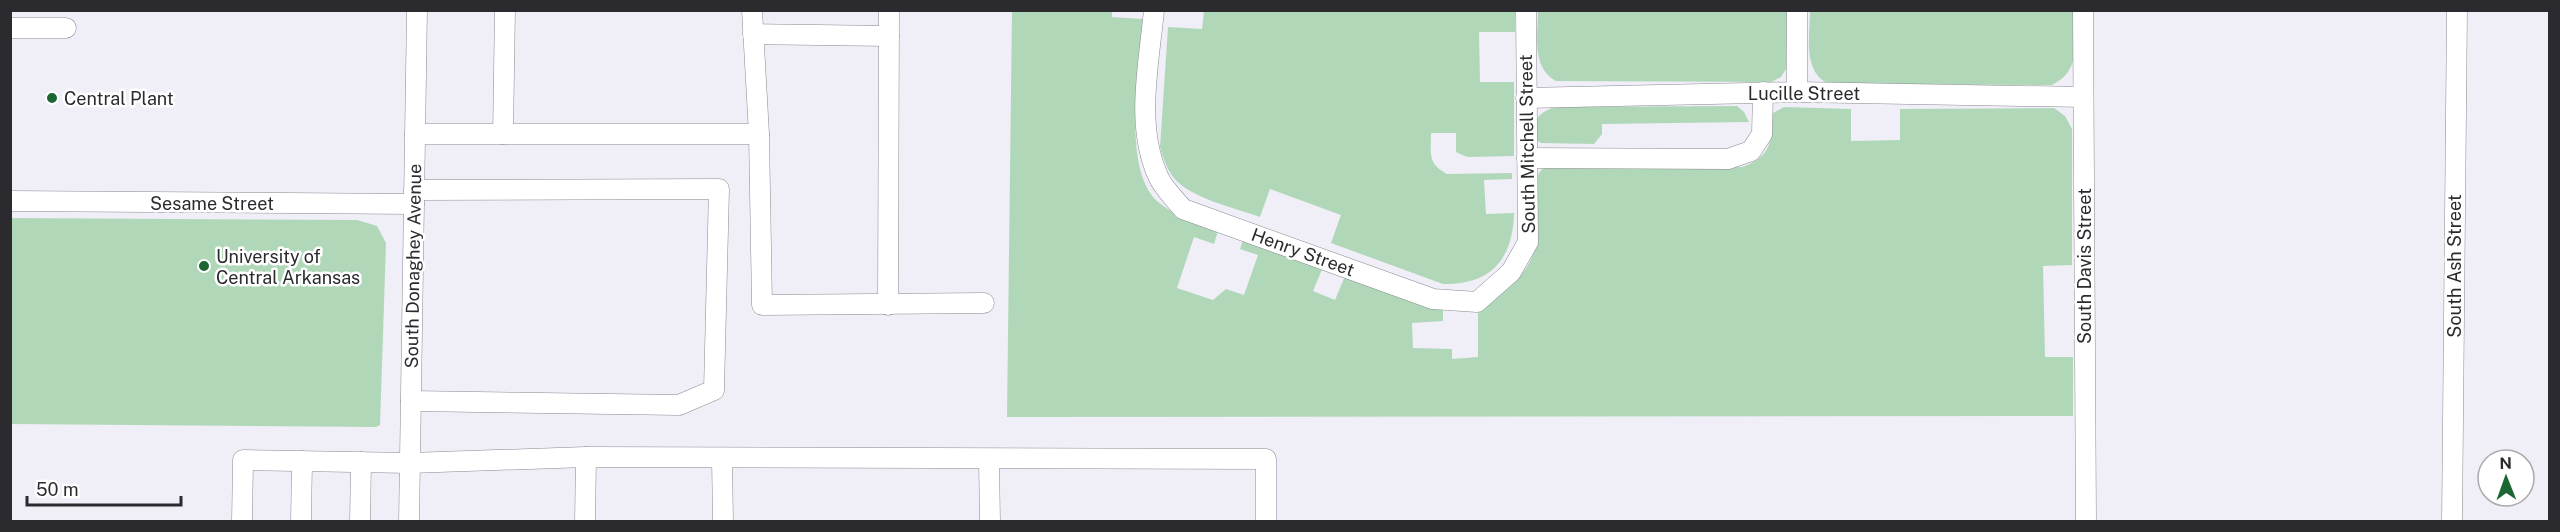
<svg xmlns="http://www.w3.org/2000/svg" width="2560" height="532" viewBox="0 0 2560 532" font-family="'Public Sans',sans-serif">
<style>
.green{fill:#b0d8b8}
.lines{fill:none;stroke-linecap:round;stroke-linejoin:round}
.minor-casing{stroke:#8b8991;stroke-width:21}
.minor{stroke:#fff;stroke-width:20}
.poi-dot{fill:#1b6633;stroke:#fff;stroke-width:2}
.labels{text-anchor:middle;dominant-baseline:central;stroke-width:5;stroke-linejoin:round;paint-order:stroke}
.street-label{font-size:18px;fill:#2b2a2e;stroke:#fff}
.poi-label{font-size:18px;fill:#2b2a2e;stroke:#fff;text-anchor:start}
</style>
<rect width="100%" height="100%" fill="#f0eef7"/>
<g class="green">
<path d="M1012 11H1112V17L1143 19C1140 64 1121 168 1157 201 1174 216 1198 223 1218 231L1214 244 1194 237 1177 288 1213 300 1226 289 1244 295 1258 255 1240 249 1243 240 1323 267 1313 291 1335 300 1345 276 1443 310V321L1412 323 1413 348 1452 349V359L1478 357V308C1546 267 1537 249 1537 176L1542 169 1555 165 1742 167C1757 162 1768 154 1771 137 1773 129 1770 121 1773 113L1784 107 1851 109V141L1900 140V109L2054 108 2065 116 2072 129V265L2043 266 2045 357H2073V416L1007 417Z"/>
<path d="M1204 11H1515V32H1479L1480 82H1514V156L1467 157 1456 152V133H1431C1431 153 1427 163 1447 174L1512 173V179L1484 180 1486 214 1514 213C1513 260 1490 285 1443 284L1331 243 1341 215 1270 189 1260 217C1235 208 1190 198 1174 178 1167 169 1163 158 1160 147L1168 27 1202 29Z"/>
<path d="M1538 11H1787L1786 69 1781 77 1771 82 1556 81C1531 67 1538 36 1538 11Z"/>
<path d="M1810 11H2074C2074 40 2083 70 2052 85L1829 84C1802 72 1810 35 1810 11Z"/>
<path d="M1737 106 1744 112 1749 122 1602 124V134L1594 144 1541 143 1534 138C1534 119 1536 115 1554 107Z"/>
<path d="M11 218 357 220 377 226 386 243 380 425 376 427 11 424Z"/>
</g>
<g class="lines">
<defs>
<g id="minor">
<path d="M752 10 759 134 762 305 984 303"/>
<path d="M1154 10C1149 64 1135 125 1158 176 1163 188 1175 199 1183 209L1433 299 1477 302 1511 272 1528 242 1526 10"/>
<path d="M1797 10V92"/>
<path d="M2083 10 2086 522"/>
<path d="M10 28H66"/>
<path d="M753 34 889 36"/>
<path d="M1526 98 1797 92 2083 97"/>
<path d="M415 134H759"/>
<path d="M503 134 505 10"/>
<path d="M1527 158 1728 159 1751 151 1762 134 1763 92"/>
<path d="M10 201 414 204"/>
<path d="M888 305 889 10"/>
<path d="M411 401 679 405 714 390 719 189 414 190"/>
<path d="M722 458 723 522"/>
<path d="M989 460 990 522"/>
<path d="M242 522 243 460 410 463 586 457 1266 459V522"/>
<path d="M301 522 302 461"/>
<path d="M360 522 361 462"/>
<path d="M409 522 417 10"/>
<path d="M585 522 586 457"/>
<path d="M2452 522 2457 10"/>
</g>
</defs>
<use href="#minor" class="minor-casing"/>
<use href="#minor" class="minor"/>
</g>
<g class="poi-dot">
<circle cx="52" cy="98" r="6"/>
<circle cx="204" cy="266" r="6"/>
</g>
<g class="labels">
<g class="street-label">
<text x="1804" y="93">Lucille Street</text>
<text transform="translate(1527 144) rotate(-91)">South Mitchell Street</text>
<text x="212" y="203">Sesame Street</text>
<text transform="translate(1303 252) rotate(20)">Henry Street</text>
<text transform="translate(413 266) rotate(-89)">South Donaghey Avenue</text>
<text transform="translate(2084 266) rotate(-90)">South Davis Street</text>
<text transform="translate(2454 266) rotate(-90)">South Ash Street</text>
</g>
<g class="poi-label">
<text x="64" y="98">Central Plant</text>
<text x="216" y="256">University of<tspan x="216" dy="21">Central Arkansas</tspan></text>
</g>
</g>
<rect width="2560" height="532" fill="none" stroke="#2b2a2e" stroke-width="24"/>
<g transform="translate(2506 478) rotate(359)"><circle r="28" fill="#ffffff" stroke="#aaaaab" stroke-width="1.5"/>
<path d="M0-4.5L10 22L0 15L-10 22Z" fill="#1b6633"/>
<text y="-9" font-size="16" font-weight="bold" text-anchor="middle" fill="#2b2a2e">N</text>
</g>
<path d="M27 496v9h154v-9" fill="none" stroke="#2b2a2e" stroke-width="3"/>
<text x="36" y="496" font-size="18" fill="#2b2a2e" stroke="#ffffff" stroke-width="4.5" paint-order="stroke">50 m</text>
</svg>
